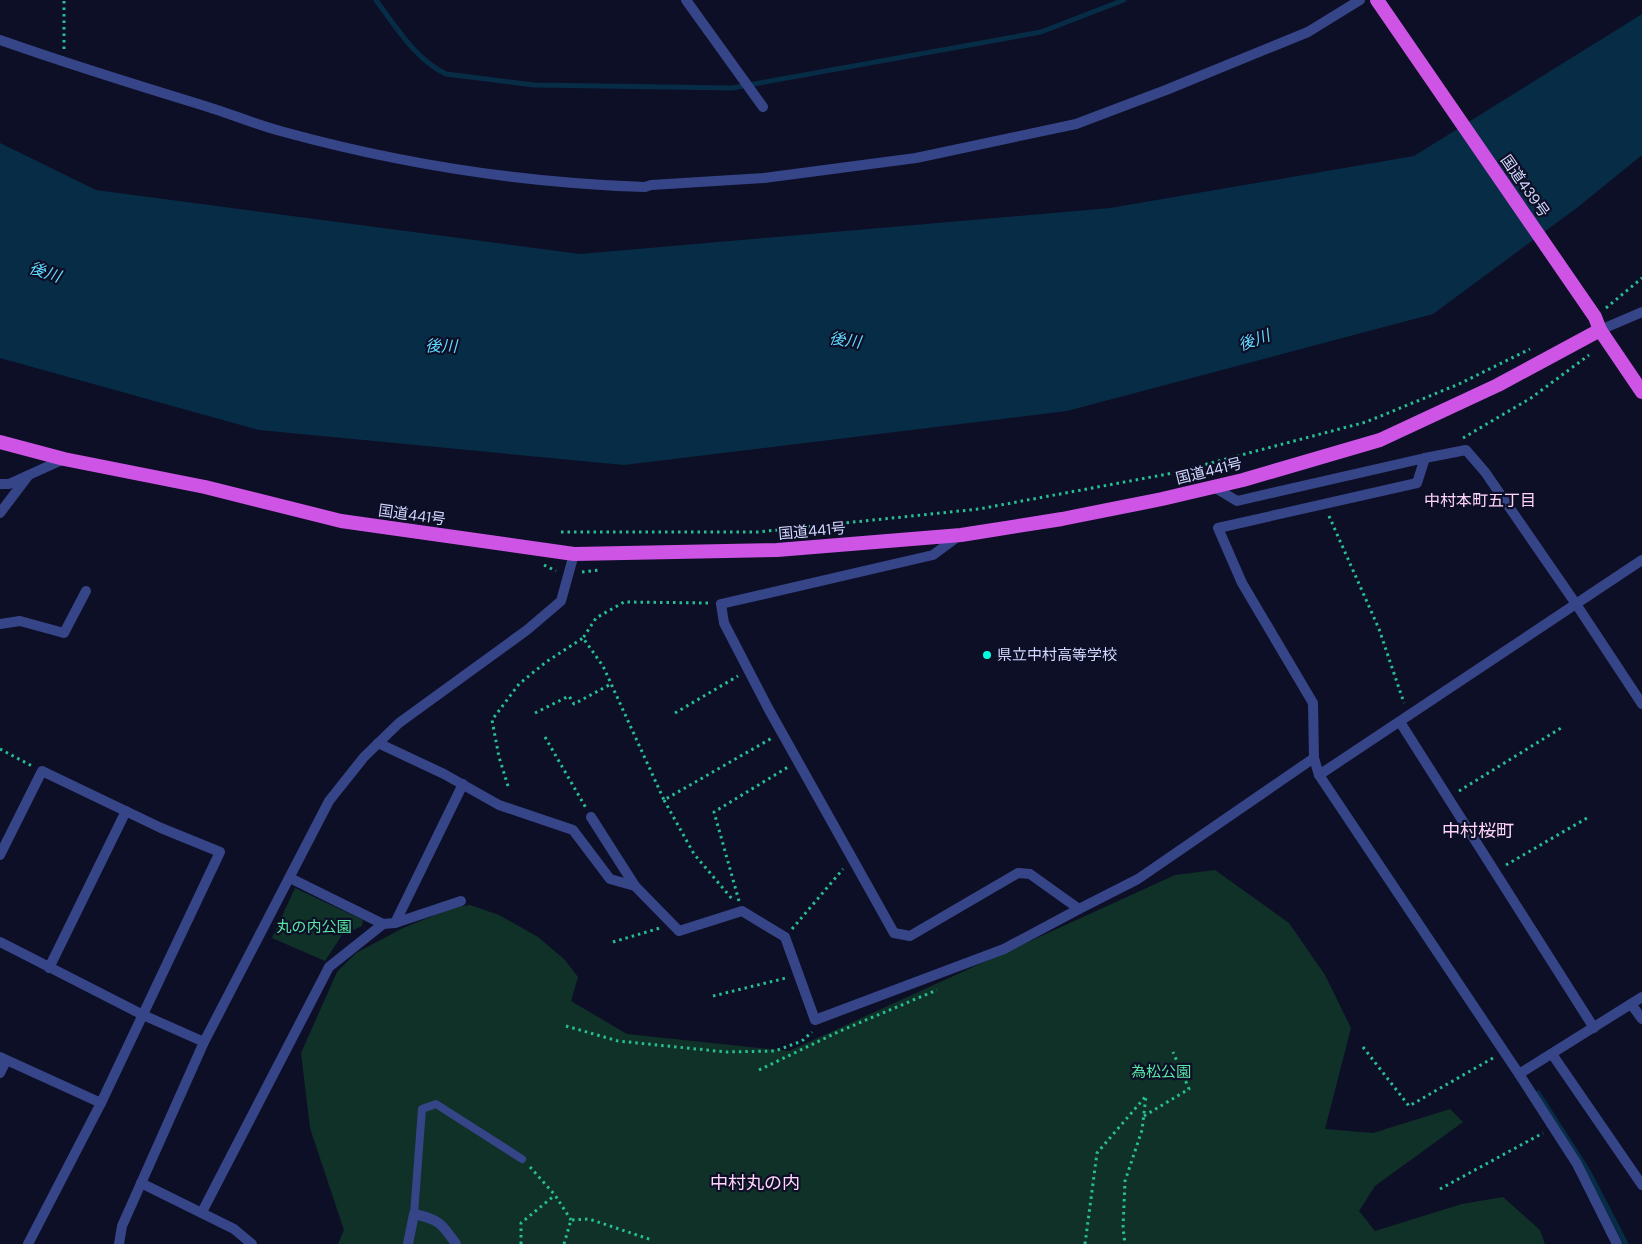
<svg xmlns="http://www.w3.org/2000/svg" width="1642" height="1244" viewBox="0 0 1642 1244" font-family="'DM Sans','Noto Sans JP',sans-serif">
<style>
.green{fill:#103128}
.water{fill:#072c46}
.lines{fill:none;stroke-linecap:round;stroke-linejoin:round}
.stream{stroke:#072c46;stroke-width:5}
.path{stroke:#27be93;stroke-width:3;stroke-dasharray:2.5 4;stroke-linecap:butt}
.service{stroke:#364588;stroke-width:8}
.minor{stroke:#364588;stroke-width:10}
.tertiary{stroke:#364588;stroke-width:10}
.trunk{stroke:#ce54e5;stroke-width:14}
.poi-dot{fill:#00fede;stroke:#0d0f26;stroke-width:2}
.labels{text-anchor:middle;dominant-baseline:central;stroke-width:4.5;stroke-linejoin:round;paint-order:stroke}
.street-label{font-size:15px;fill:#d3d8ff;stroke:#0d0f26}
.poi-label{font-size:15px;fill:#d3d8ff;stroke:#0d0f26;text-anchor:start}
.park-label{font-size:15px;fill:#57e7a2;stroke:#0d0f26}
.water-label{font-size:16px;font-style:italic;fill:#61daff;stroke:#0d0f26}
.neighbourhood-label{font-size:16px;fill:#ffd5f9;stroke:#0d0f26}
.quarter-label{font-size:18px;fill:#ffd5f9;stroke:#0d0f26}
</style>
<rect width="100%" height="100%" fill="#0d0f26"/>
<g class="green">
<path d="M1215 870 1289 923 1325 975 1351 1028 1325 1129 1373 1133 1450 1109 1463 1122 1375 1186 1359 1211 1375 1231 1462 1204 1503 1197 1540 1230 1545 1244H338L344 1230 310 1128 301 1053 337 972 356 953 403 928 455 907 470 905 499 915 538 937 564 959 578 977 571 1001 627 1034 789 1051 1175 875Z"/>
<path d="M295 888 363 920 362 926 342 935 325 961 272 938Z"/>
</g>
<path class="water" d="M1642 14V155L1578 207 1433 314 1067 411 624 465 259 430 0 358V143L96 190 580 254 1110 208 1414 156Z"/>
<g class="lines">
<g class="stream">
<path d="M376 0C395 26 416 60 446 74L534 85 732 88 1041 32 1124 0"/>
<path d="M1538 1093 1587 1169 1626 1244"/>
</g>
<g class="path">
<path d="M64 49V0"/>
<path d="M1606 308 1642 278"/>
<path d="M1463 438 1531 398 1589 355"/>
<path d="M1329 516 1379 629 1404 703"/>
<path d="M561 532H758L979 509 1173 473 1366 422 1459 384 1530 349"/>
<path d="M544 565 556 571"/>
<path d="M582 572 600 570"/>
<path d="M708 603 624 602 596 618 583 638 603 666 664 800 772 738"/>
<path d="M535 713 569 696 574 704 611 684"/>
<path d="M675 713 738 676"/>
<path d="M545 737 586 808"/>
<path d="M0 749 32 766"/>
<path d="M508 786 499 757 492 720 519 684 546 662 583 638"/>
<path d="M1459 791 1561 728"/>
<path d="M664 800 694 854 733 900"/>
<path d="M1506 865 1587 818"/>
<path d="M739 901 714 812 788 767"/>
<path d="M792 929 843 869"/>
<path d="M613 942 660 928"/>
<path d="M713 996 786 978"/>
<path d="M566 1026 618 1041 726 1052 775 1051 802 1041 812 1032"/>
<path d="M1363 1047 1409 1106 1493 1058"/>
<path d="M759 1070 840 1031 937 990"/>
<path d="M1144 1116 1189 1089 1173 1052"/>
<path d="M530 1167 555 1195 571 1220"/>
<path d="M1440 1189 1543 1133"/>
<path d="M521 1244V1223L555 1195"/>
<path d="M564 1244 571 1220 589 1219 652 1240"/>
<path d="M1085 1244 1097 1153 1146 1096 1142 1130 1125 1181 1123 1228 1125 1244"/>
</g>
<path class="service" d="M414 1214 422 1109 436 1104 522 1159"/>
<g class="minor">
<path d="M686 0 763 107"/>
<path d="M0 40C68 64 136 85 205 106 231 114 257 125 284 132 401 164 523 183 645 187L651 185 764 178 916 158 1076 124 1166 90 1308 32 1360 0"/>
<path d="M1425 458 1466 450 1485 472 1576 604 1642 704"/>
<path d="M0 484H9L64 459"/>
<path d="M1214 487 1237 501 1425 458 1417 483 1218 528 1242 583 1313 703 1314 758"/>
<path d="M0 513 28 476"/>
<path d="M960 535 933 555 721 604 724 623 768 708 894 933 910 936 1018 873 1030 874 1079 909 1138 879 1314 758 1319 775 1519 1074 1577 1164 1617 1244"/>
<path d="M0 624 20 621 64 633 86 591"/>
<path d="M1400 722 1594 1028"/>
<path d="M378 743 444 774 499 805 573 830 610 879 635 886"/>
<path d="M1319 775 1642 560"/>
<path d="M591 817 635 886 679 931 742 911 785 937 815 1020 1004 949 1079 909"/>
<path d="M0 855 42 771 161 828 220 852 101 1103 28 1244"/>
<path d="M290 878 383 924 395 923 461 901"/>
<path d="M395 923 463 784"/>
<path d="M0 942 143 1015 204 1042"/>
<path d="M49 968 126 811"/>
<path d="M1631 1004 1642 1019"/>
<path d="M1552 1054 1642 1185"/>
<path d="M0 1057 101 1103"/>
<path d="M0 1073 6 1061"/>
<path d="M1519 1074 1642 997"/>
<path d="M141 1183 234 1229 252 1244"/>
<path d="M202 1212 329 967 383 924"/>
<path d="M408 1244 414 1214C439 1219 442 1224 456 1244"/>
</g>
<g class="tertiary">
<path d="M1600 330 1642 312"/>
<path d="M119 1244 122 1226 204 1042 329 801 364 757 399 723 527 630 561 601 574 554"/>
</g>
<g class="trunk">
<path d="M1377 0 1595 317 1600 330 1642 392"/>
<path d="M0 442 64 459 205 487 341 521 574 554 777 550 961 535 1062 519 1162 499 1243 480 1380 440 1498 385 1600 330"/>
</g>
</g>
<circle class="poi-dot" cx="987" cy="655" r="5"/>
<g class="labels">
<g class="street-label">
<text transform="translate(1525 186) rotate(55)">国道439号</text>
<text transform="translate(1209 471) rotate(-14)">国道441号</text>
<text transform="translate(412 515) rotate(8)">国道441号</text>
<text transform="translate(812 531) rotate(-5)">国道441号</text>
</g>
<g class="poi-label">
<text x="997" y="655">県立中村高等学校</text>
</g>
<g class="park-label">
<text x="314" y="927">丸の内公園</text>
<text x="1161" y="1072">為松公園</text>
</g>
<g class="water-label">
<text transform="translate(45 272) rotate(18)">後川</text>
<text transform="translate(845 340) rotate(8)">後川</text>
<text transform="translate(1254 340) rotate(-20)">後川</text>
<text transform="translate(441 346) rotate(1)">後川</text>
</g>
<g class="neighbourhood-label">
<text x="1480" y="500">中村本町五丁目</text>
</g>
<g class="quarter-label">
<text x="1478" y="831">中村桜町</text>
<text x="755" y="1183">中村丸の内</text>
</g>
</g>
</svg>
